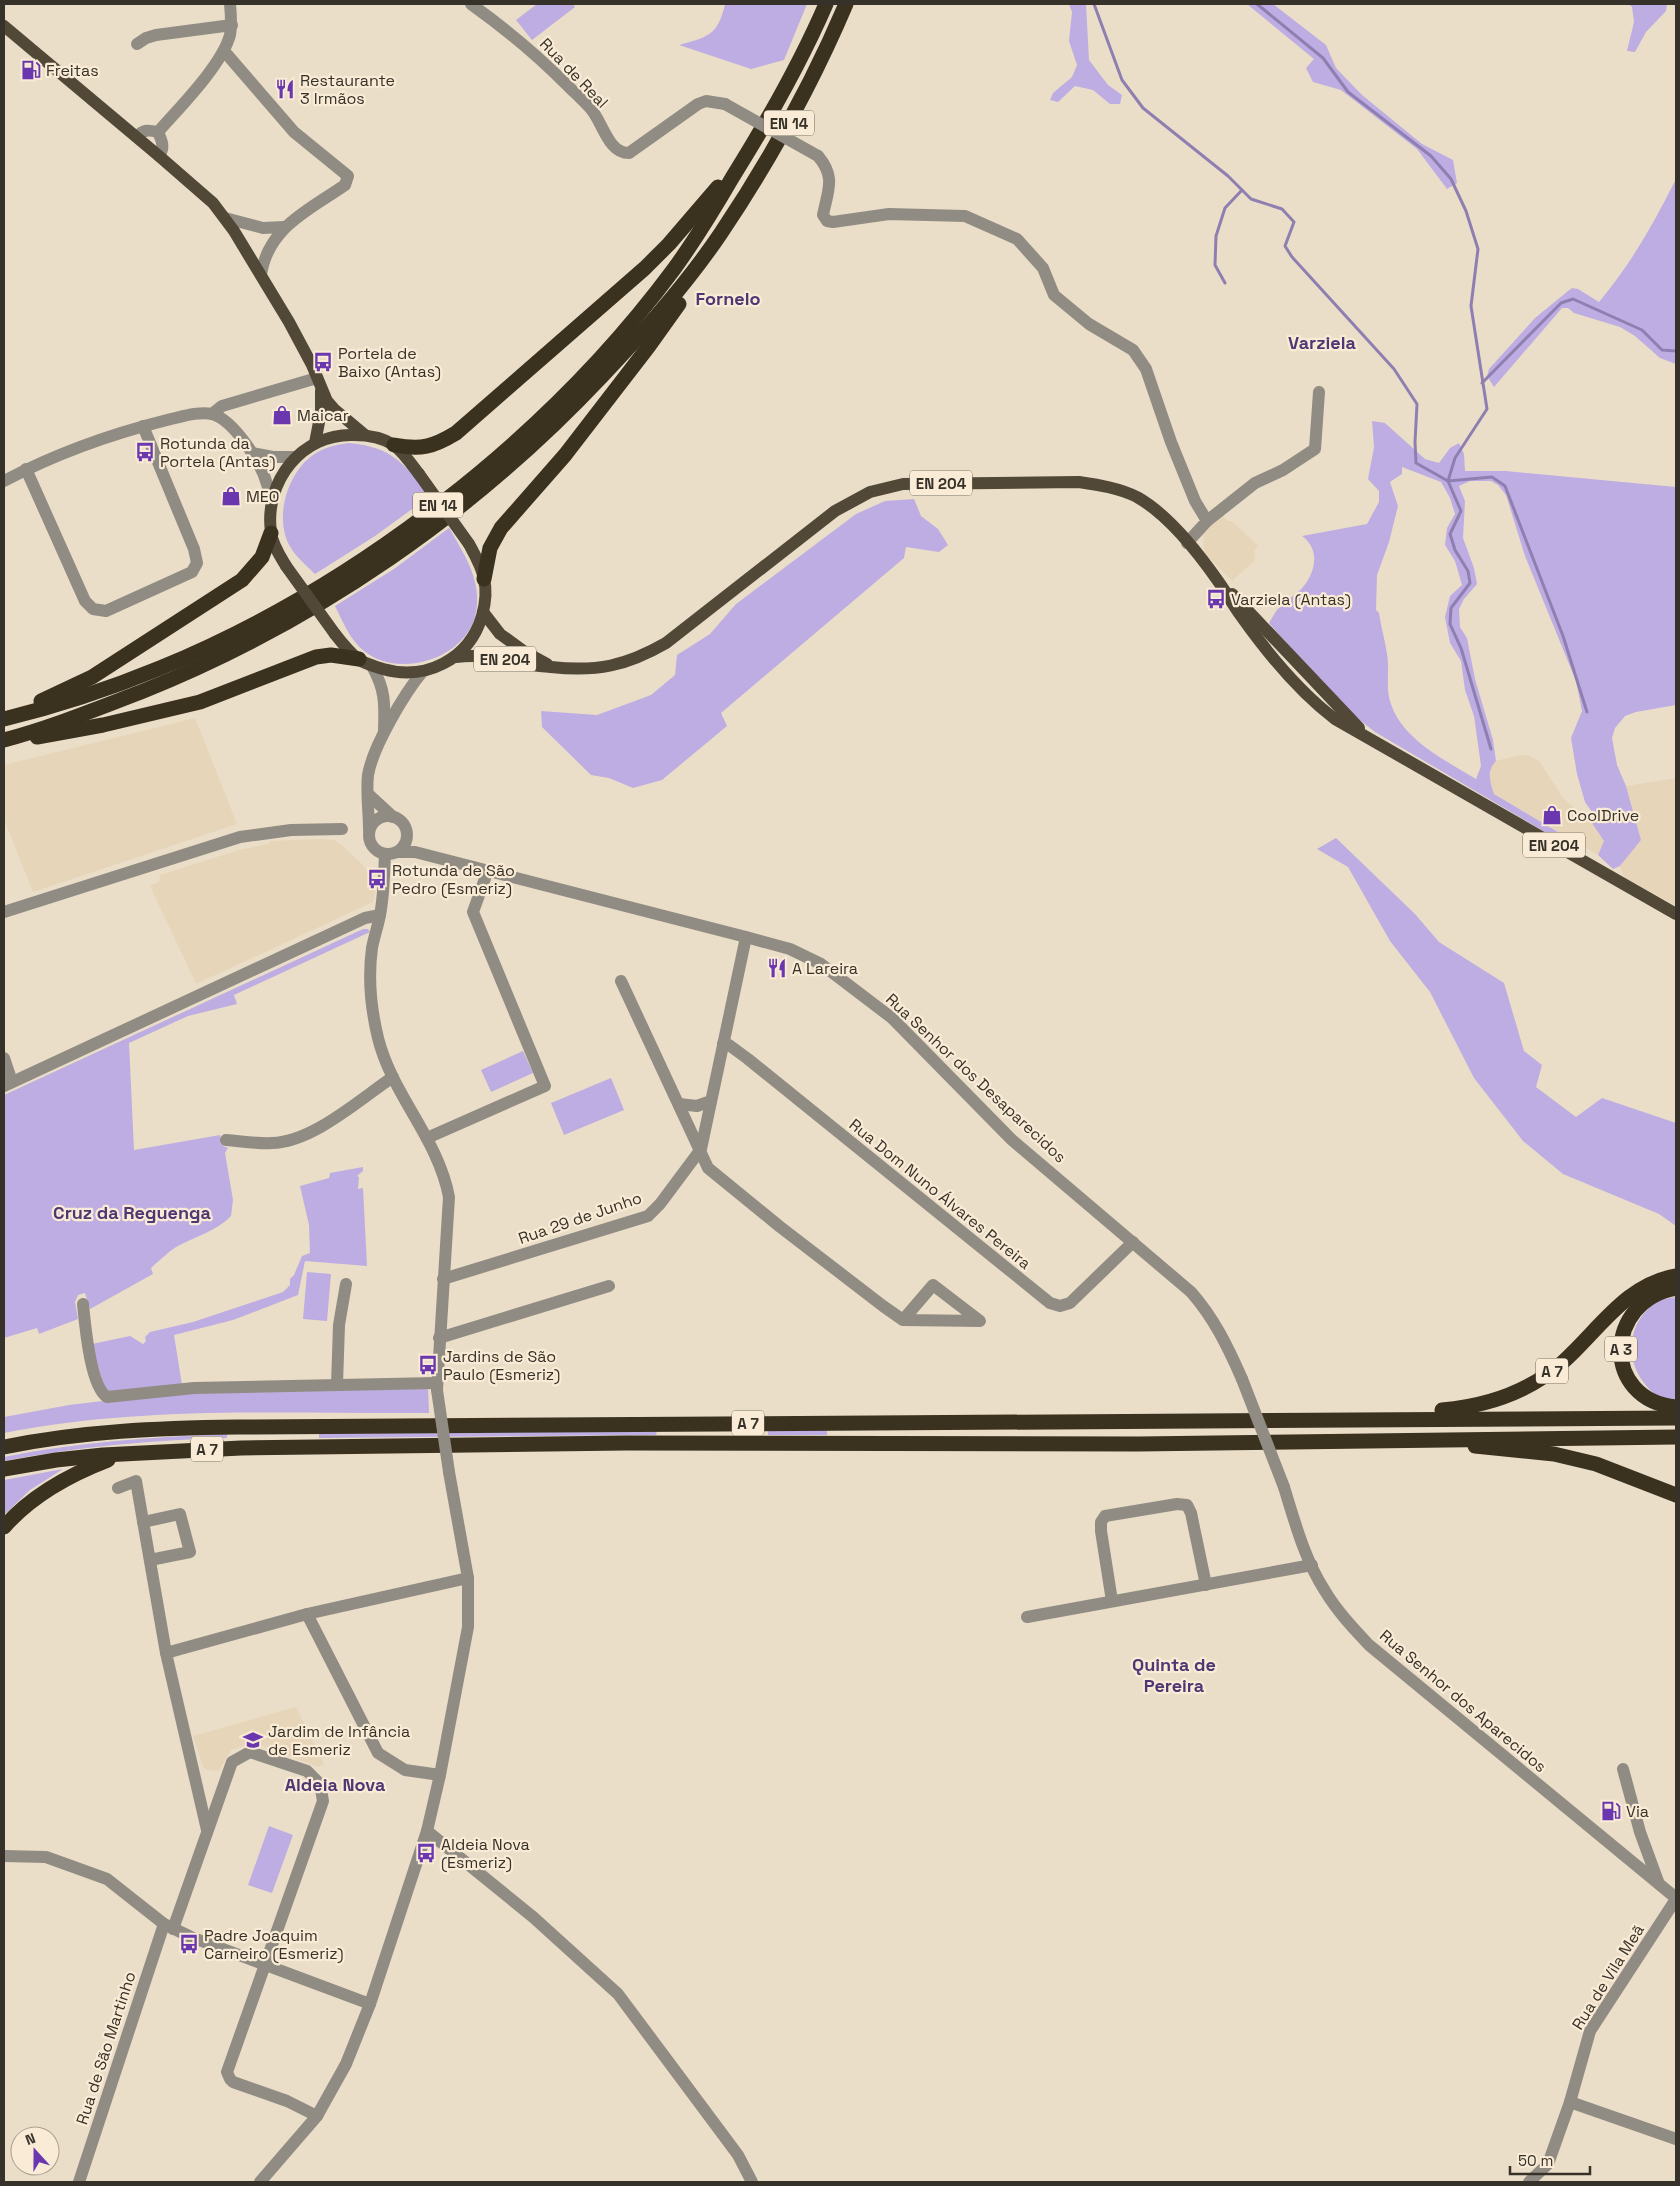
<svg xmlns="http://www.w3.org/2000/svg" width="1680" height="2186" viewBox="0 0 1680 2186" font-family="'Space Grotesk',sans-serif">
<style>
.built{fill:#e6d5b8}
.green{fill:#beade2;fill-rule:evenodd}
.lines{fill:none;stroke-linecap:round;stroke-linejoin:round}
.stream{stroke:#8f7fb1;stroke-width:3}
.minor{stroke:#918c83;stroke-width:12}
.major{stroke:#524838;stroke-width:12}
.highway{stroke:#3b311f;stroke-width:15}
.minor-bridge{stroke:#918c83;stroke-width:12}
.major-bridge{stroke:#524838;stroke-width:12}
.labels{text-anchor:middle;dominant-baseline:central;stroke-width:4.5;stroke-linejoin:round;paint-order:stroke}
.shield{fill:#f9ebd5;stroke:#716a5d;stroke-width:1}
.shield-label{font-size:15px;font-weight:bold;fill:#373229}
.poi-label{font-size:16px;fill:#373229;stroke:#f9ebd5;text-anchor:start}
.street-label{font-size:16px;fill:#373229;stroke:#f9ebd5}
.neighbourhood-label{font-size:18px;font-weight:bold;fill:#4e3874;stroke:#f9ebd5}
</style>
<rect width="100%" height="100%" fill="#ebdec8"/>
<g class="built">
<path d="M1222 515 1228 521H1232L1258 546 1254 551 1255 560 1232 581 1205 553 1204 548 1203 533Z"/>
<path d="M195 718 237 824 33 892 4 819V765Z"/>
<path d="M1528 755 1540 762 1563 798 1592 823 1604 841 1598 855 1494 794 1489 779 1491 767 1496 761 1515 756Z"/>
<path d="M1676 778V906L1624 877 1620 866 1641 840 1626 786Z"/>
<path d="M320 839 334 840 342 845 364 866 376 886 373 902 196 984 150 886 159 882 160 875 239 850 268 844 271 841Z"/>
<path d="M296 1707 324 1764 318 1767 262 1746 249 1744 231 1750 220 1769 216 1771 208 1770 203 1767 193 1736Z"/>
</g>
<g class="green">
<path d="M537 4H573L575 7 532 40 516 20Z"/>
<path d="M725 4H807L784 60 751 69 679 45C707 37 718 36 725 4Z"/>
<path d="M1069 4H1086L1089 60 1108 85 1122 95 1120 104H1110L1093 90 1075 86 1058 102 1050 100 1053 93 1072 77 1077 65 1069 41 1072 12Z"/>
<path d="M1247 4H1273L1326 45 1336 68 1362 95 1422 144 1453 160 1457 183 1447 189 1417 149 1341 90 1313 82 1306 68 1314 59Z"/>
<path d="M1629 4H1667L1666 11 1646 32 1635 52 1627 51 1634 22 1632 7Z"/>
<path d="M1676 179V364L1660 358 1635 336 1620 327 1574 313 1568 308H1562L1494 387 1487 376 1489 369 1535 318 1568 291 1572 288 1578 289 1599 302C1631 264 1654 223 1676 179Z"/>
<path d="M1372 421 1385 423 1425 459 1439 463 1450 448 1459 443 1464 454 1465 471H1506L1676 487V705L1636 712 1625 716 1615 728 1612 738 1617 765 1626 786 1641 840 1620 866 1613 869 1598 855 1604 841 1592 823 1596 818 1585 802 1577 774 1571 738 1582 711 1576 681 1525 556 1506 495 1498 485 1491 481H1470L1459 486 1465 501 1463 538 1474 568 1477 584 1464 599 1459 609 1460 627 1467 638 1475 679 1493 740 1496 761C1486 771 1490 782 1494 794L1573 841 1567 845 1375 732 1343 707 1269 623C1272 618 1274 614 1277 610 1284 602 1291 598 1298 592 1315 577 1322 550 1302 536L1367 524 1379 502V491L1368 479 1374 447ZM1402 467 1441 482 1450 498 1455 514 1447 528 1445 545 1455 561 1462 585 1450 596 1445 617 1450 643 1461 661 1465 690 1474 716 1481 766 1476 779C1445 760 1403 740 1391 704 1385 688 1390 671 1387 654 1385 640 1381 627 1379 613L1376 610 1377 575 1389 542 1398 506 1390 482 1402 474Z"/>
<path d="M349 443C393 447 404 464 430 496L375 536 315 574C307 566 297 558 291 548 273 520 287 473 313 455 324 447 336 445 349 443Z"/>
<path d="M914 499 921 516 938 529 948 545 939 552 906 547 904 558 721 713 727 726 662 780 633 788 609 778 591 775 542 727 541 711 597 715 651 695 675 675 677 655 710 634 736 604 856 514 885 501Z"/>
<path d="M449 528C465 555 484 584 475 617 462 661 397 678 364 651 350 640 343 622 335 606L394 569Z"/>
<path d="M1336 838 1415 914 1439 942 1504 983 1524 1051 1542 1065 1536 1087 1576 1117 1602 1098 1676 1123V1226L1659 1214 1563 1174 1523 1141 1474 1078 1430 992 1390 941 1348 867 1317 849Z"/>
<path d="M363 929H368L370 932 234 995 237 1004 188 1016 129 1043 134 1150 220 1135 223 1146 228 1148 225 1153 233 1200 231 1216C217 1231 194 1237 176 1247 167 1253 159 1261 151 1268L153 1274 90 1309 85 1293 78 1295 75 1302 78 1319 39 1334 37 1328 4 1338V1095Z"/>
<path d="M523 1051 533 1073 491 1092 481 1070Z"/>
<path d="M611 1078 624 1110 564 1135 551 1103Z"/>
<path d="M363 1167V1171L357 1176 359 1177 358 1189 363 1188 367 1266 305 1261 298 1295 233 1320 174 1335 182 1385 110 1393 104 1388 92 1344 130 1336 143 1344 146 1341 145 1337 150 1332 193 1322 283 1292 290 1285V1279L294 1275 302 1256 310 1253 309 1225 300 1186 329 1178 330 1173Z"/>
<path d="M307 1272 331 1274 327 1321 303 1319Z"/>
<path d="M1676 1297V1402C1671 1400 1666 1400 1661 1398 1654 1395 1648 1388 1644 1383 1623 1356 1629 1316 1661 1300 1665 1298 1672 1298 1676 1297Z"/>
<path d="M428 1387 429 1413C287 1414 143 1405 4 1433V1417L69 1405 161 1394Z"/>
<rect x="768" y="1430" width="59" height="5"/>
<path d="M657 1431 656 1435 319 1438V1433Z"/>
<path d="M227 1434V1438C152 1440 77 1447 4 1461V1457C78 1442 152 1437 227 1434Z"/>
<path d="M63 1469 30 1490 4 1515V1480Z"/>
<path d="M269 1826 293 1835 272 1893 248 1885Z"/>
</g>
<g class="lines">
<g class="stream">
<path d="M1094 4 1122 80 1143 108 1228 176 1251 199 1282 209 1294 222 1285 246 1292 257 1394 369 1417 404 1415 442 1416 463 1448 481 1461 511 1450 534 1455 550 1468 571 1470 583 1451 608 1450 624 1461 648 1491 749"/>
<path d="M1257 4 1323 58 1348 92 1431 156 1451 179 1466 211 1478 249 1471 306 1487 409 1455 458 1448 481 1492 477 1505 486 1563 636 1587 712"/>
<path d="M1225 283 1215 265 1216 236 1225 208 1242 190"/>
<path d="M1482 383 1561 303 1573 299 1642 330 1662 350 1676 351"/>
</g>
<g class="minor">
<path d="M471 4C506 29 537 55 567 85 575 93 584 101 591 109 603 123 608 153 629 153L698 104 706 101 725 104"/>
<path d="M137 44 146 38 156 35 232 25"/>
<path d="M224 51 294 132 348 176 345 185C309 210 268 227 261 275"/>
<path d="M158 132C179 108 222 65 230 35 232 24 231 14 230 4"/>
<path d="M158 132C162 141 165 147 159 156"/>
<path d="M137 137C143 129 149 130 158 132"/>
<path d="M818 156C836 177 828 190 823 215L827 221 833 222 889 214 965 216 1017 239 1043 268 1054 295 1089 324 1133 350 1146 369 1171 442 1195 501 1207 521 1187 543"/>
<path d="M225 218 263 228 284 227"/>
<path d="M212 414 222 406 317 378"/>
<path d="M252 453 273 457H296"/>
<path d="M26 469 85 601 93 609 106 611 192 572 197 563 194 549 143 426"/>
<path d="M4 481C55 454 111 434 167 420 181 417 198 411 212 414 234 420 261 463 267 484 269 490 270 496 271 503"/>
<path d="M1207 521 1255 483 1283 470 1315 449 1319 392"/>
<path d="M372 666C385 689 385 703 384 730"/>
<path d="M368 794 393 817"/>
<circle cx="388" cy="835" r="19"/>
<path d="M369 829C369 812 366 792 368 775 373 746 404 694 423 671"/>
<path d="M397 852H415L746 937 790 949 821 964 892 1018 1012 1140 1191 1292C1214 1318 1228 1347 1242 1379"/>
<path d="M385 854C384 874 384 895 380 915 378 926 374 937 372 948 368 977 371 1009 378 1038 392 1095 438 1138 449 1197L437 1390"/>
<path d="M4 912 240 837 291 830 342 829"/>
<path d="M621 981 708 1168 779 1226 883 1306 903 1320 980 1321 933 1285 903 1320"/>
<path d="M723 1044 729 1045 748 1059 1050 1303 1060 1306 1070 1303 1133 1242"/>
<path d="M4 1058 12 1082"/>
<path d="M4 1086 365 918 380 915"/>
<path d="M679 1104 697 1106 711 1101"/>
<path d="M427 1138 545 1086 473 912 488 870"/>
<path d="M226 1140C241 1141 257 1144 272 1143 313 1142 360 1099 393 1077"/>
<path d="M443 1279 648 1216 660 1204 701 1149 746 937"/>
<path d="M83 1304C85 1324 90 1386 107 1397L194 1388 436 1383"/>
<path d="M439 1338 609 1286"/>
<path d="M337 1384 339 1325 346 1284"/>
<path d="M1284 1487C1295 1523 1305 1560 1325 1591 1337 1611 1353 1628 1369 1645L1676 1898"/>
<path d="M118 1488 136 1481 166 1653 207 1830"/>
<path d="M143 1522 180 1514 190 1552 150 1560"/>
<path d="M1112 1601 1101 1531V1522L1105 1516 1177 1504 1187 1505 1191 1513 1206 1585"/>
<path d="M307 1614 378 1753 405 1770 440 1775"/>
<path d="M1027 1617 1312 1565"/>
<path d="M166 1653 307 1614 468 1578"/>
<path d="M1623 1769 1640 1832 1659 1884"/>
<path d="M427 1831 533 1917 618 1994 738 2155 752 2182"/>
<path d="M4 1856 46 1857 107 1879 164 1924 191 1937 370 2004"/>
<path d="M173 1929 232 1762 250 1752 307 1771 320 1784 323 1801 227 2072 230 2079 233 2082 287 2101 317 2116"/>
<path d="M1570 2102 1676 2139"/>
<path d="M79 2182 164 1924"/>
<path d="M260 2182 317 2116 346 2064 370 2004 427 1831 440 1775 468 1627V1578L449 1472"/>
<path d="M1529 2182 1548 2164 1570 2102 1590 2031 1676 1899"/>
</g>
<g class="major">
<path d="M4 26 159 156 213 203 234 231 289 322 312 365 327 401 334 409 365 435"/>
<path d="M315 443 321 412V391"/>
<path d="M286 566C280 556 272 544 271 532 264 481 302 433 354 435 367 435 383 438 394 445 404 453 412 465 419 474"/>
<path d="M1232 594 1359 728"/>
<path d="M483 612 500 634 525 652 547 664"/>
<path d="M335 634C342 643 349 652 358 659 365 664 374 666 383 669 425 681 469 660 482 616 485 605 487 591 484 579 482 567 475 555 469 544"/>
<path d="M456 657C481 654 496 658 521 663 530 665 541 666 551 667 597 672 626 666 666 643L835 511 870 492 903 484 1079 482C1099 485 1119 488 1137 497 1169 515 1197 551 1218 581 1226 592 1233 605 1241 616 1268 654 1298 691 1335 719L1676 914"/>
</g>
<g class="highway">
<path d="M394 445C421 450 433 447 456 433L645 268 669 244 718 187"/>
<path d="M484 579 490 548 501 528 565 455 649 346 679 304"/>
<path d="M41 701 92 677 242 580 262 557 271 533"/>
<path d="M4 719C57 706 109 689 160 668 355 588 548 439 674 269 695 240 714 209 732 178 767 122 800 64 826 4"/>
<path d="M37 737 103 725 200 702 316 657 331 655 359 659"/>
<path d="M4 740C50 728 96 709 141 692 316 622 473 513 602 376 645 331 686 285 721 233 770 160 812 84 846 4"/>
<path d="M1676 1288C1604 1301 1601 1400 1676 1407"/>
<path d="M1442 1410C1487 1406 1528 1393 1563 1362 1598 1331 1626 1284 1676 1276"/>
<path d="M1475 1446 1554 1454 1596 1464 1676 1495"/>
<path d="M4 1447C82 1431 159 1428 238 1427L1676 1418"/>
<path d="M4 1469 56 1460 103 1455 241 1448 627 1443 1139 1444 1676 1437"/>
<path d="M4 1527C32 1495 69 1475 108 1460"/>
</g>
<g class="minor-bridge">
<path d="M725 104 818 156"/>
<path d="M1242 1379 1284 1487"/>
<path d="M437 1390 449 1472"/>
</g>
<g class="major-bridge">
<path d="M419 474 469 544"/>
<path d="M286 566 335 634"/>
</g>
</g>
<defs>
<symbol id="fuel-bare" viewBox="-9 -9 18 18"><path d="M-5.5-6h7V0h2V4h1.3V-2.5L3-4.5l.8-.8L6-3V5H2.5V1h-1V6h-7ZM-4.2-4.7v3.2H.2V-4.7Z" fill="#6a37ae" stroke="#f9ebd5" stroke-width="2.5" paint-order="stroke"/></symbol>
<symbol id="restaurant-bare" viewBox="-9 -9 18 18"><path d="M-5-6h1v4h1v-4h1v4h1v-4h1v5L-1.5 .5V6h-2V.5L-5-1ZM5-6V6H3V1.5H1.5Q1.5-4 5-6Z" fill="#6a37ae" stroke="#f9ebd5" stroke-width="2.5" paint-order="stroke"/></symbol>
<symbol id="bus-bare" viewBox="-9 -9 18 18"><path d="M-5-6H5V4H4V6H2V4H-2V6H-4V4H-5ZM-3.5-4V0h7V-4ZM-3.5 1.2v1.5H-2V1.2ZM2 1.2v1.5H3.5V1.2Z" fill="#6a37ae" stroke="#f9ebd5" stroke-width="2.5" paint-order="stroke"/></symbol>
<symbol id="shop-bare" viewBox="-9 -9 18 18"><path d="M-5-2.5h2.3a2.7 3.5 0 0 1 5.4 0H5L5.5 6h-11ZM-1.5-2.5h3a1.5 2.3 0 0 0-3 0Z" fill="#6a37ae" stroke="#f9ebd5" stroke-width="2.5" paint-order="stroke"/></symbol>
<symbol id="school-bare" viewBox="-9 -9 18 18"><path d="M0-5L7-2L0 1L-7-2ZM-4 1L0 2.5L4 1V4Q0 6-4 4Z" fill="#6a37ae" stroke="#f9ebd5" stroke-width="2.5" paint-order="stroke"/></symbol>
</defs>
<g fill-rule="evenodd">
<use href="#fuel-bare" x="17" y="56" width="28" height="28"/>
<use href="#restaurant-bare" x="271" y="75" width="28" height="28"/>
<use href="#bus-bare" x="309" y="348" width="28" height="28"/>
<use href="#shop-bare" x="268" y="401" width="28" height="28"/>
<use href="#bus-bare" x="131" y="438" width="28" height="28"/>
<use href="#shop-bare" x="217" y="482" width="28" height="28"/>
<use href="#bus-bare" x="1202" y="585" width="28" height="28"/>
<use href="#shop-bare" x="1538" y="801" width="28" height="28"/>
<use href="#bus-bare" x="363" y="865" width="28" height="28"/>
<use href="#restaurant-bare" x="763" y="954" width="28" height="28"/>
<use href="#bus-bare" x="414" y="1351" width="28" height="28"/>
<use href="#school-bare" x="239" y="1726" width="28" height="28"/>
<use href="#fuel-bare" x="1597" y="1797" width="28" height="28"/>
<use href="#bus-bare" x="412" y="1839" width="28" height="28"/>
<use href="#bus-bare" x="175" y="1930" width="28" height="28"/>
</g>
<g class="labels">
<g class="shield">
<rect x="764" y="110.5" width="50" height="25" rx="4"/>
<rect x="910" y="470.5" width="62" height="25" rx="4"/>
<rect x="413" y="492.5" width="50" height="25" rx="4"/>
<rect x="474" y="646.5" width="62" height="25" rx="4"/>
<rect x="1523" y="832.5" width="62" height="25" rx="4"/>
<rect x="1605" y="1336.5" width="32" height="25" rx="4"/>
<rect x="1536" y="1358.5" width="32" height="25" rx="4"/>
<rect x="732" y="1410.5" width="32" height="25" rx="4"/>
<rect x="191" y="1436.5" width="32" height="25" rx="4"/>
</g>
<g class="shield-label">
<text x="789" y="123">EN 14</text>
<text x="941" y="483">EN 204</text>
<text x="438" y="505">EN 14</text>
<text x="505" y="659">EN 204</text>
<text x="1554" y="845">EN 204</text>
<text x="1621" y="1349">A 3</text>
<text x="1552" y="1371">A 7</text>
<text x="748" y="1423">A 7</text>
<text x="207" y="1449">A 7</text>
</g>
<g class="poi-label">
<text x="46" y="70">Freitas</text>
<text x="300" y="80">Restaurante<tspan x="300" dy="18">3 Irmãos</tspan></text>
<text x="338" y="353">Portela de<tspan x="338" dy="18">Baixo (Antas)</tspan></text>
<text x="297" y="415">Maicar</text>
<text x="160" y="443">Rotunda da<tspan x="160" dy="18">Portela (Antas)</tspan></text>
<text x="246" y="496">MEO</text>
<text x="1231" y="599">Varziela (Antas)</text>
<text x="1567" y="815">CoolDrive</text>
<text x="392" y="870">Rotunda de São<tspan x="392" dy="18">Pedro (Esmeriz)</tspan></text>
<text x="792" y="968">A Lareira</text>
<text x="443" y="1356">Jardins de São<tspan x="443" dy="18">Paulo (Esmeriz)</tspan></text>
<text x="268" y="1731">Jardim de Infância<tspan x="268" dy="18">de Esmeriz</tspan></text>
<text x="1626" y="1811">Via</text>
<text x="441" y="1844">Aldeia Nova<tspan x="441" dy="18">(Esmeriz)</tspan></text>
<text x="204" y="1935">Padre Joaquim<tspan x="204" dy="18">Carneiro (Esmeriz)</tspan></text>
</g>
<g class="street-label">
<text transform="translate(574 73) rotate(46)">Rua de Real</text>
<text transform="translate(976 1078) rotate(43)">Rua Senhor dos Desaparecidos</text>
<text transform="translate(940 1194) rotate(39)">Rua Dom Nuno Álvares Pereira</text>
<text transform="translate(580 1218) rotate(-19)">Rua 29 de Junho</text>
<text transform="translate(1463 1701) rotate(40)">Rua Senhor dos Aparecidos</text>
<text transform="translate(1608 1977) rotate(-58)">Rua de Vila Meã</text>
<text transform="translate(106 2048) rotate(-72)">Rua de São Martinho</text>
</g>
<g class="neighbourhood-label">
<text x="728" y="298">Fornelo</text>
<text x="1322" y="342">Varziela</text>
<text x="132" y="1212">Cruz da Reguenga</text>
<text x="1174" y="1664">Quinta de<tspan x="1174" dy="21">Pereira</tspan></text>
<text x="335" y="1784">Aldeia Nova</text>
</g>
</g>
<rect width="1680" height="2186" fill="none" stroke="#373229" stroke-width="10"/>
<g transform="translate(35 2151) rotate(339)"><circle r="24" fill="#f9ebd5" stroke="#aba190"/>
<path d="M0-4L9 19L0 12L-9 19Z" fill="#6a37ae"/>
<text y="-8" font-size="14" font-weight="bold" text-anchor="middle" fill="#373229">N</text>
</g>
<path d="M1510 2166v8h80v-8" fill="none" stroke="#373229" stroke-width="2.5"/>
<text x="1518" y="2166" font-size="15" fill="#373229" stroke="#f9ebd5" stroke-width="4" paint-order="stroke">50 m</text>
</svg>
